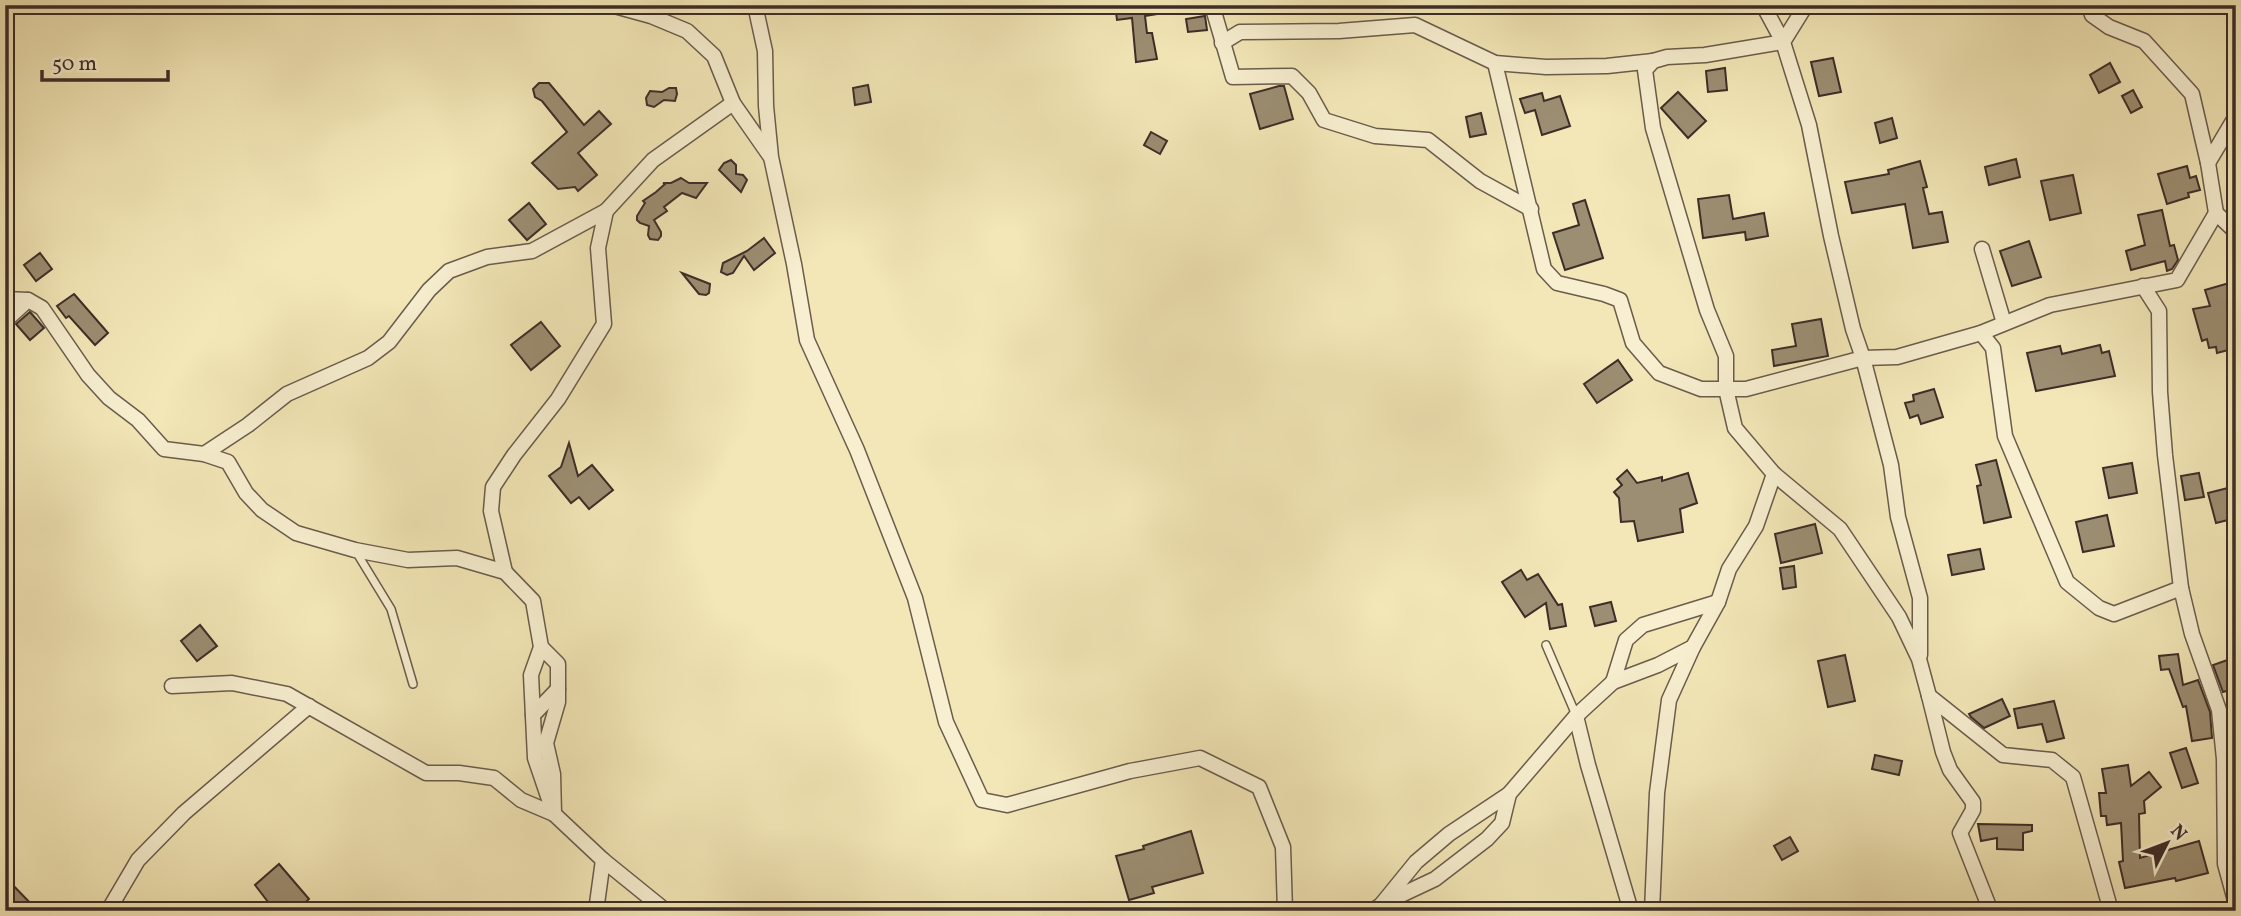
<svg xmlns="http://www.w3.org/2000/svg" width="2241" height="916" viewBox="0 0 2241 916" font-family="Vollkorn,serif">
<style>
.building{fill:#9c8e72;stroke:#3d2d28;stroke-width:2}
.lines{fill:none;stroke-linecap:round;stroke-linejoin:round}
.lane-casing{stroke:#6a5c4c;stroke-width:10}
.street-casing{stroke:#6a5c4c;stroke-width:17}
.lane{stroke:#f7efd0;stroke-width:7}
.street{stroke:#f7efd0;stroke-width:14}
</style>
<rect width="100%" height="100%" fill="#f3e7b7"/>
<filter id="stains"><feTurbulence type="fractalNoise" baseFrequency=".00286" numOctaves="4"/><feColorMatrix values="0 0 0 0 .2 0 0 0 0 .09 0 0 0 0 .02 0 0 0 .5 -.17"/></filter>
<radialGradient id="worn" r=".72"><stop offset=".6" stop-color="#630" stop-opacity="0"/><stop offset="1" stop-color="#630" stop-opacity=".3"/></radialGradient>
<g class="building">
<path d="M1115 5H1163L1164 13 1145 16 1147 33H1152L1157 59 1136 62 1132 18 1117 20Z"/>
<path d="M1205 16 1207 30 1188 32 1186 19Z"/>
<path d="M1833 58 1841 92 1819 96 1811 62Z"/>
<path d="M2110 63 2120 82 2099 93 2090 75Z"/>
<path d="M1725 68 1727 90 1708 92 1706 71Z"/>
<path d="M539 83H549L584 125 599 111 611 124 578 153 597 175 578 191 575 187 558 189 532 163 567 132 542 101 535 97 533 89Z"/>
<path d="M868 85 871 102 855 105 853 88Z"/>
<path d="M1279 86H1284L1293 119 1260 129 1250 94Z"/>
<path d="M669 88H676L677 94 675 101 664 100 654 107 647 105 646 98 650 91 662 92Z"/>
<path d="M2133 90 2142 107 2131 113 2122 96Z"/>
<path d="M1678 92 1706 121 1688 138 1661 108Z"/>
<path d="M1542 93 1544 101 1560 96 1570 126 1542 135 1535 110 1525 113 1520 99Z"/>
<path d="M1481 113 1486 134 1470 137 1466 117Z"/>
<path d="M1892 118 1897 138 1880 143 1875 123Z"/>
<path d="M1151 132 1167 141 1160 154 1144 145Z"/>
<path d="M2016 159 2020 177 1989 185 1985 167Z"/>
<path d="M731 160 736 165V174L743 175 747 180 741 192 719 170 724 163Z"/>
<path d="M1920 161 1927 187 1923 188 1929 214 1942 212 1948 242 1913 248 1905 204 1852 213 1845 182 1889 174 1888 170Z"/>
<path d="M2187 166 2190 178 2196 176 2200 190 2188 193 2189 197 2167 204 2158 174Z"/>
<path d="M2073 175 2081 213 2050 220 2041 181Z"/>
<path d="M681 178 689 183H707L696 198 682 193 664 207 667 211 654 220 661 232V236L658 240 650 239 648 235 649 226 640 223 637 220V216L645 203 643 201 656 192 665 184 663 183H671Z"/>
<path d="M1729 195 1733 219 1764 213 1768 236 1746 240 1745 232 1703 238 1698 199Z"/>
<path d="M1585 200 1603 258 1565 270 1553 233 1579 225 1573 204Z"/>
<path d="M529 203 546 224 527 240 509 220Z"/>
<path d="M2162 210 2170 246 2174 245 2178 260 2172 269 2167 271 2165 261 2131 270 2126 251 2145 245 2138 215Z"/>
<path d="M764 238 775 253 754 270 744 256 733 273 727 275 721 272 723 263 747 251Z"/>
<path d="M2029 241 2041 277 2012 286 2000 251Z"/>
<path d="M40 253 52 269 36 281 24 265Z"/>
<path d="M682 273 710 284 709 293 706 295 699 294Z"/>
<path d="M2236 281V348L2217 353 2216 347 2209 348 2207 339 2202 341 2193 309 2210 306 2205 290Z"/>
<path d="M74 294 108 333 95 345 69 316 66 318 57 306Z"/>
<path d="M30 312 44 328 30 340 16 324Z"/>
<path d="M1821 319 1828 356 1774 366 1772 350 1796 346 1792 324Z"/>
<path d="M541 322 560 346 531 370 511 345Z"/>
<path d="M2100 345 2102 353 2109 351 2115 376 2036 391 2027 353 2060 346 2062 354Z"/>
<path d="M1618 360 1632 380 1597 403 1584 384Z"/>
<path d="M1934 389 1943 417 1921 424 1918 415 1910 418 1905 403 1914 401 1913 395Z"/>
<path d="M569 443 578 476 592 465 613 490 589 509 579 497 571 503 549 476 561 467Z"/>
<path d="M1996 460 2011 517 1984 523 1977 486 1981 485 1976 465Z"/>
<path d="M2132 463 2137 493 2109 498 2103 468Z"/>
<path d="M1627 470 1637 483 1662 477V481L1688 473 1697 503 1680 509 1683 532 1638 541 1634 521 1621 522 1619 498 1614 492 1622 485 1617 479Z"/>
<path d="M2199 473 2204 497 2185 500 2181 476Z"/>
<path d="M2232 487 2236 499V518L2216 523 2208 493Z"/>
<path d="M2107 515 2114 546 2083 552 2076 522Z"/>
<path d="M1815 524 1822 553 1781 563 1775 534Z"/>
<path d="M1980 549 1984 569 1952 575 1948 555Z"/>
<path d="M1794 566 1796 587 1783 589 1780 568Z"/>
<path d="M1521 570 1527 580 1538 574 1558 605 1562 604 1566 626 1550 629 1546 603 1525 617 1502 582Z"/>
<path d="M1611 602 1616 621 1595 626 1590 607Z"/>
<path d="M200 625 217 646 197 661 181 641Z"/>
<path d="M2178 654 2183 685 2198 680 2210 712 2212 738 2192 741 2186 706 2183 707 2169 669 2161 670 2159 656Z"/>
<path d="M1845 655 1855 701 1828 707 1818 661Z"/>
<path d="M2236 657V688L2223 692 2213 665Z"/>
<path d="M2002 699 2010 716 1984 728 1971 717 1969 714Z"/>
<path d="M2054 701 2064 738 2047 742 2042 724 2018 728 2014 709Z"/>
<path d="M2186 748 2198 783 2182 788 2170 753Z"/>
<path d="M1875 755 1902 761 1899 775 1872 769Z"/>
<path d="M2128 765 2131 786 2149 772 2161 787 2144 801 2145 813 2139 814 2140 858 2199 841 2208 873 2176 881 2175 878 2125 888 2119 862 2123 861 2121 823 2107 825 2106 816H2101L2099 793H2106L2102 769Z"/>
<path d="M1978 824 2032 825V831L2023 833V850L1997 849V838L1981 841Z"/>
<path d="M1191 831 1203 873 1152 887 1154 893 1129 900 1116 856 1144 849 1143 846Z"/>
<path d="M1790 837 1798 851 1782 860 1774 846Z"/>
<path d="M279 864 309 899 296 911H275L255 885Z"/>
<path d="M5 877 38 911H5Z"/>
</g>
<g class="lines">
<defs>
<g id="lane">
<path d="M355 550 391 609 413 684"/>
<path d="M1546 645 1576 715"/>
</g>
<g id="street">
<path d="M475 5H479"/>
<path d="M611 5 651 16 687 31 714 56 733 103 770 156"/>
<path d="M755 5 765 51 766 106 771 157 794 264 807 340 857 450 915 598 946 722 982 800 1007 805 1130 771 1200 758 1259 787 1283 847 1285 911"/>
<path d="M1212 5 1233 77 1292 76 1309 93 1324 120 1375 136 1428 140 1480 181 1531 209"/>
<path d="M1763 5 1783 42 1705 55 1667 57 1653 61 1645 70 1653 128 1707 310 1726 356V389L1735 428 1774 474 1840 529 1899 617 1919 659 1929 696 2003 755 2052 760 2073 777 2111 911"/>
<path d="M1806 5 1783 42 1809 125 1831 236 1853 329 1863 358 1891 465 1898 517 1920 598V655"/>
<path d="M2089 5 2092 15 2109 27 2144 41 2192 94 2208 163 2216 213"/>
<path d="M1222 43 1240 32 1339 31 1415 25 1495 63 1546 67 1607 66 1653 61"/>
<path d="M1495 63 1544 269 1557 283 1604 294 1620 300 1633 343 1659 373 1701 389H1746L1863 358 1897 357 1981 333 2050 305 2177 280 2216 213 2236 232"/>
<path d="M2208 163 2236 116"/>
<path d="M1982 249 2004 323"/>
<path d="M2143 286 2159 311 2160 392 2165 455 2181 588 2192 634 2219 710 2224 759 2225 864 2236 904"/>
<path d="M5 299 28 300 42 308 88 375 109 398 138 420 164 449 204 454 228 462 246 493 262 510 296 533 355 550 408 560 457 558 505 572 533 601 541 647 531 675 535 758 554 814 603 860 666 911"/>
<path d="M5 321 28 300"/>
<path d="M1981 333 1993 348 2005 436 2067 582 2099 608 2114 614 2181 588"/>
<path d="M204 454 248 425 287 394 368 358 389 342 429 290 449 271 487 257 532 251 606 211 653 160 733 103"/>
<path d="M505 572 491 511 493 487 514 455 558 399 604 324 598 248 606 211"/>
<path d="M1613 682 1626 640 1643 625 1718 602"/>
<path d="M172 686 232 683 287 694 426 773H459L494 778 521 800 554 814 553 774 546 743 558 702V664L541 647"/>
<path d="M1929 696 1943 752 1950 770 1973 802V810L1960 833 1988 904V911"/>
<path d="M533 715 558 689"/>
<path d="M1576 716 1588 765 1631 911"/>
<path d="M1382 904 1435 879 1487 839 1502 823 1509 794"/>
<path d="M108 911 138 860 184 813 309 706"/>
<path d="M596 911 603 860"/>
<path d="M1372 911 1381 905 1416 862 1449 834 1509 794 1576 716 1613 682 1658 665 1693 647 1718 602 1729 569 1756 526 1774 474"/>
<path d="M1652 911 1657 793 1669 700 1693 647"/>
</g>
</defs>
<use href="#lane" class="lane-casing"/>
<use href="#street" class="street-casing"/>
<use href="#lane" class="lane"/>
<use href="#street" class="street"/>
</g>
<rect width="2241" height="916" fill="none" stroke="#f3e7b7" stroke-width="28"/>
<rect x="7" y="7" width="2227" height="902" fill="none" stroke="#3d2d28" stroke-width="3.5"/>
<rect x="14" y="14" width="2213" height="888" fill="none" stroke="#3d2d28" stroke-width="2"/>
<g transform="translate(2167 843) rotate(48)" stroke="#f7efd0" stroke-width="5" paint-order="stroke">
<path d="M0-5L12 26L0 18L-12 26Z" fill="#3d2d28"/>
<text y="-10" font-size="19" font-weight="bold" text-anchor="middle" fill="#3d2d28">N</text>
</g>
<path d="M42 70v10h126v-10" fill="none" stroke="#3d2d28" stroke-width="3.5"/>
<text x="52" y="70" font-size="21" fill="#3d2d28" stroke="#f7efd0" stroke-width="5" paint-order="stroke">50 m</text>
<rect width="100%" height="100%" filter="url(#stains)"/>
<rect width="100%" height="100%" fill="url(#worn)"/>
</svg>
